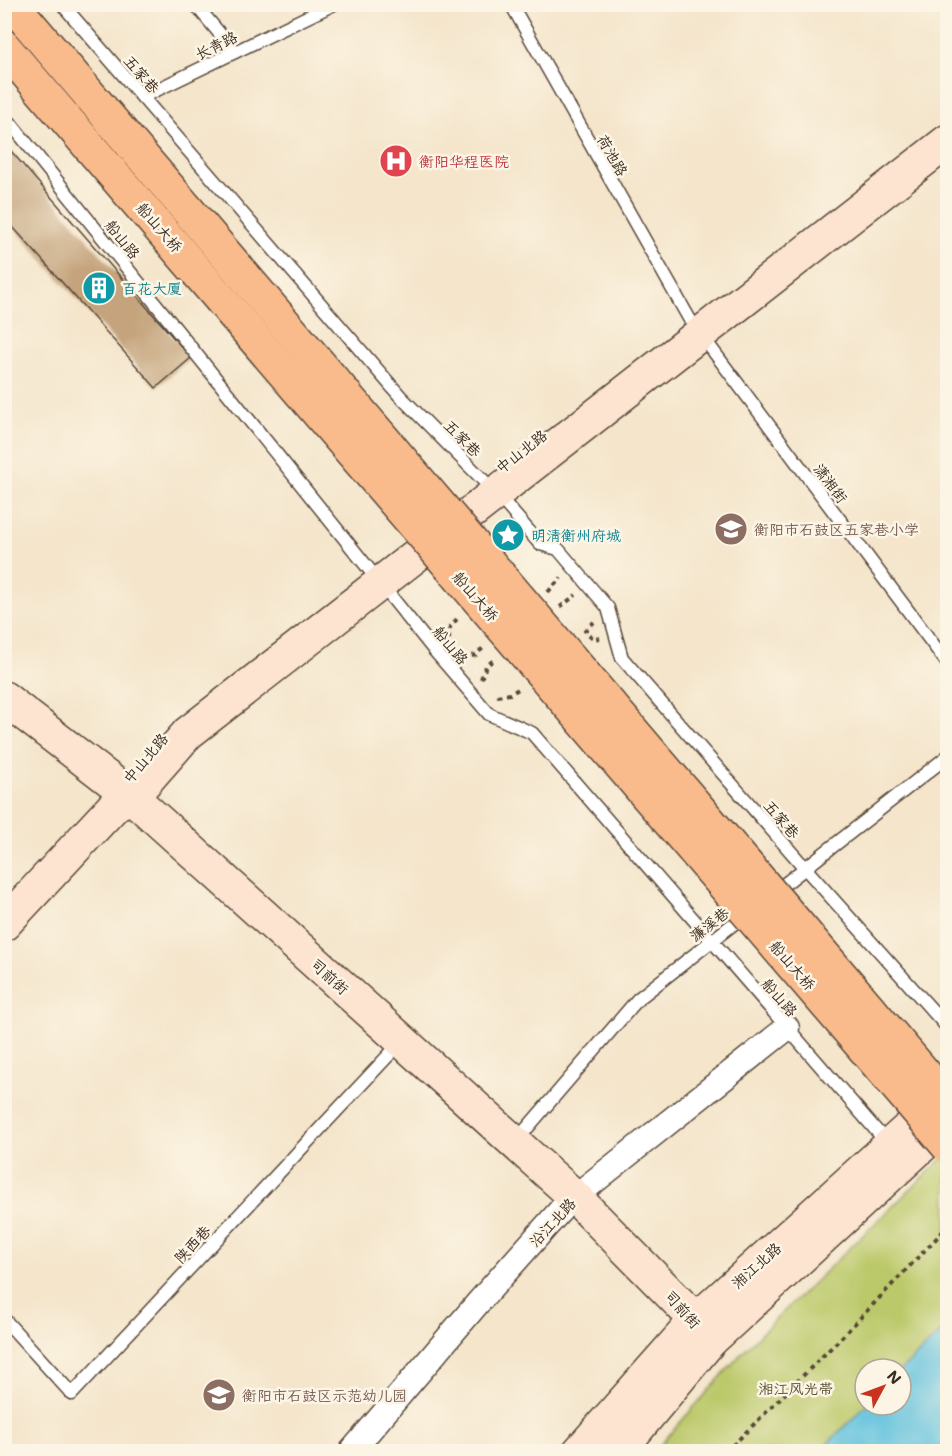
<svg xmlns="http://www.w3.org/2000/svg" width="952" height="1456" viewBox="0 0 952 1456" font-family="Mali,'LXGW WenKai TC',sans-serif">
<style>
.green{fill:#bcc96b;stroke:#7c7a44;stroke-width:1.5}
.water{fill:#5fc1de;stroke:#4d767e;stroke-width:1.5}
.building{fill:#c5a47d}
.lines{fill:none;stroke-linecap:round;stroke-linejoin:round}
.lane-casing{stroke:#574638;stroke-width:15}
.street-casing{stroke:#574638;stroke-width:27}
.secondary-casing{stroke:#574638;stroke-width:36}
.path{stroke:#574638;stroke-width:4;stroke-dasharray:4.5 4.5;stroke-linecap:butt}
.lane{stroke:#fff;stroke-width:12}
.street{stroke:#fff;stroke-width:24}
.secondary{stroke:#fde4d1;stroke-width:33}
.highway-bridge-casing{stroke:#574638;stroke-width:36;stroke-linecap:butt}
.highway-bridge{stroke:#fabb8c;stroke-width:33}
.labels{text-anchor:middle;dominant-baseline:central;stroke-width:5;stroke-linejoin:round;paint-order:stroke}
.street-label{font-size:15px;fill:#3b2a1e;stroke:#fcf5e5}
.health-label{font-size:15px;fill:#be3a42;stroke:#fcf5e5;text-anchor:start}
.culture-label{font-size:15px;fill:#0d838f;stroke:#fcf5e5;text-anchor:start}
.education-label{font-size:15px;fill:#785e54;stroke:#fcf5e5;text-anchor:start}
.park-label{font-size:15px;fill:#5b5231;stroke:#fcf5e5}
</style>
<rect width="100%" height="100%" fill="#fcf5e5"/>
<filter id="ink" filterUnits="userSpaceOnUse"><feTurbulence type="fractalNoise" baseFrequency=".0167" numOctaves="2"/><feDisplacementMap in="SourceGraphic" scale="12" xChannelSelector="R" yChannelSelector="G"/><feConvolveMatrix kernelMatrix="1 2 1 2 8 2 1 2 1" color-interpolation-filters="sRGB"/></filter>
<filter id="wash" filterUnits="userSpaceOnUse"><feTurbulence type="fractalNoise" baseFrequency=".008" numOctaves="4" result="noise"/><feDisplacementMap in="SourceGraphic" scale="24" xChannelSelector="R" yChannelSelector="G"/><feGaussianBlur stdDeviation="1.35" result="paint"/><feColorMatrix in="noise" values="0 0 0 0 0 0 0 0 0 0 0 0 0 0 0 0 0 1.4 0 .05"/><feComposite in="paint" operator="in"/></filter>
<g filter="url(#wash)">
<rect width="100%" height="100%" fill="#f4e5cb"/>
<path class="green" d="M947 1154V1327L901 1370 865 1369 866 1405 820 1451 654 1452 748 1346Z"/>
<path class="water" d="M947 1327V1451H820L866 1405H901V1370Z"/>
<g id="blocks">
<path class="building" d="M4 143 191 358 156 388 4 217Z"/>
</g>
</g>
<g filter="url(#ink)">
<use href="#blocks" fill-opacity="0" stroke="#574638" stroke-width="1.5"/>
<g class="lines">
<defs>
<g id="lane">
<path d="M62 4 400 396 496 493 540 544 558 549 608 608 622 658 805 868 948 1028"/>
<path d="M195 4 235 52"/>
<path d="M511 4 690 320 948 664"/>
<path d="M142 97 334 4"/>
<path d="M4 115 434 650 489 714 532 733 888 1144"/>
<path d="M772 894 948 756"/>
<path d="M516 1141 638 999 746 914"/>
<path d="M4 1319 72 1394 401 1042"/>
</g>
<path id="street" d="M351 1452 477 1304 567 1203 787 1028"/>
<g id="secondary">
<path d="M4 698 132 797 575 1197 696 1320 710 1341"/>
<path d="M4 924 116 804 132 797 188 733 948 141"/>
<path d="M579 1452 696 1320 942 1098"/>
<path d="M618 1452 710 1341 948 1122"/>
</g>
</defs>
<use href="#lane" class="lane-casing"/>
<use href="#street" class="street-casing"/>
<use href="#secondary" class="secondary-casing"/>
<g class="path">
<path d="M548 592 561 578"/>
<path d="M560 607 576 595"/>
<path d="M594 622 585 631 594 639 600 638"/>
<path d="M449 639 450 627 457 619 456 617"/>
<path d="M463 658 476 655 485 646"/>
<path d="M481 679 486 666 495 659"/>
<path d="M497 696 510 694 520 688"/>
<path d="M726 1452 842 1337 948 1226"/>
</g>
<use href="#lane" class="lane"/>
<use href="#street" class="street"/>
<use href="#secondary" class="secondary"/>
<defs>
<g id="highway-bridge">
<path d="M12 4 948 1101"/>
<path d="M4 47 948 1146"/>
</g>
</defs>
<use href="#highway-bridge" class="highway-bridge-casing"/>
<use href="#highway-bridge" class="highway-bridge"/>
</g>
</g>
<defs>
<symbol id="hospital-disc" viewBox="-11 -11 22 22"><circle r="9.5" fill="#e0444e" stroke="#fcf5e5"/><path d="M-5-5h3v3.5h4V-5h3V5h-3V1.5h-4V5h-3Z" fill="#fff"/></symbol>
<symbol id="building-disc" viewBox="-11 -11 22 22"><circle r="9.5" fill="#0f9aa8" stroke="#fcf5e5"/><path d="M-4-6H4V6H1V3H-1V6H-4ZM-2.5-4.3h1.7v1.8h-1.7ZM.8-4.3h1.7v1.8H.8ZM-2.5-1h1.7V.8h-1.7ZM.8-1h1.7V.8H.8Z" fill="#fff"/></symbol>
<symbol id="school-disc" viewBox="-11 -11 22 22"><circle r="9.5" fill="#8d6e63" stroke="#fcf5e5"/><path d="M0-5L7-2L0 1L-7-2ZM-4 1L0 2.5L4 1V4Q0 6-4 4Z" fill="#fff"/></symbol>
<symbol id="sight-disc" viewBox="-11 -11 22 22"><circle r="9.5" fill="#0f9aa8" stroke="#fcf5e5"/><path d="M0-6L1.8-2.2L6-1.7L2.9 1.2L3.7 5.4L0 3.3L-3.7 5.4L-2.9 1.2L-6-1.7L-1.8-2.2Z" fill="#fff"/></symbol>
</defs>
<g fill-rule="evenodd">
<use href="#hospital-disc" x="377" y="142" width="38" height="38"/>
<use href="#building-disc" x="80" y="269" width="38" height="38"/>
<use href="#school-disc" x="712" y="510" width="38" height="38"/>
<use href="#sight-disc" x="489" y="516" width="38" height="38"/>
<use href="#school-disc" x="200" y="1376" width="38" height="38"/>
</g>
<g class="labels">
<g class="street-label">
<text transform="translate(216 45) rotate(-26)">长青路</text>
<text transform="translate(142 74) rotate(49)">五家巷</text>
<text transform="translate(613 155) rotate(60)">荷池路</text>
<text transform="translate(160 227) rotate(49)">船山大桥</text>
<text transform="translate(123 239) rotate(51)">船山路</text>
<text transform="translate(463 438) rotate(45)">五家巷</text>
<text transform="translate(521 451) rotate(-38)">中山北路</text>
<text transform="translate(831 483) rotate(53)">潇湘街</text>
<text transform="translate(476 596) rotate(49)">船山大桥</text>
<text transform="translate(451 645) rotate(50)">船山路</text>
<text transform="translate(145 758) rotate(-50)">中山北路</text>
<text transform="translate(782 819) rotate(49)">五家巷</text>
<text transform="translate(709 924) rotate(-38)">濂溪巷</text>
<text transform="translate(793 965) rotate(49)">船山大桥</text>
<text transform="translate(330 976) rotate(42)">司前街</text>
<text transform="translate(780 997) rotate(49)">船山路</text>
<text transform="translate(552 1222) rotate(-47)">沿江北路</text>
<text transform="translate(192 1244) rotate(-47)">陕西巷</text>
<text transform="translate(756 1265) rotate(-42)">湘江北路</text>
<text transform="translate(683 1309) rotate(48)">司前街</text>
</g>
<g class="health-label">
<text x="419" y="161">衡阳华程医院</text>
</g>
<g class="culture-label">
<text x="122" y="288">百花大厦</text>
<text x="531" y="535">明清衡州府城</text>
</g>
<g class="education-label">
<text x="754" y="529">衡阳市石鼓区五家巷小学</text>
<text x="242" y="1395">衡阳市石鼓区示范幼儿园</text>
</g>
<g class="park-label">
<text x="796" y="1388">湘江风光带</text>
</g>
</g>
<rect width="952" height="1456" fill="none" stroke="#fcf5e5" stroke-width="24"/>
<g transform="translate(883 1387) rotate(49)"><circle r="28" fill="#fcf5e5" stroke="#afa495" stroke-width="1.5"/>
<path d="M0-4.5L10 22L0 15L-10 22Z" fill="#c8321e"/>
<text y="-9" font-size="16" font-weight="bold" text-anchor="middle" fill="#3b2a1e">N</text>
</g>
</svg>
